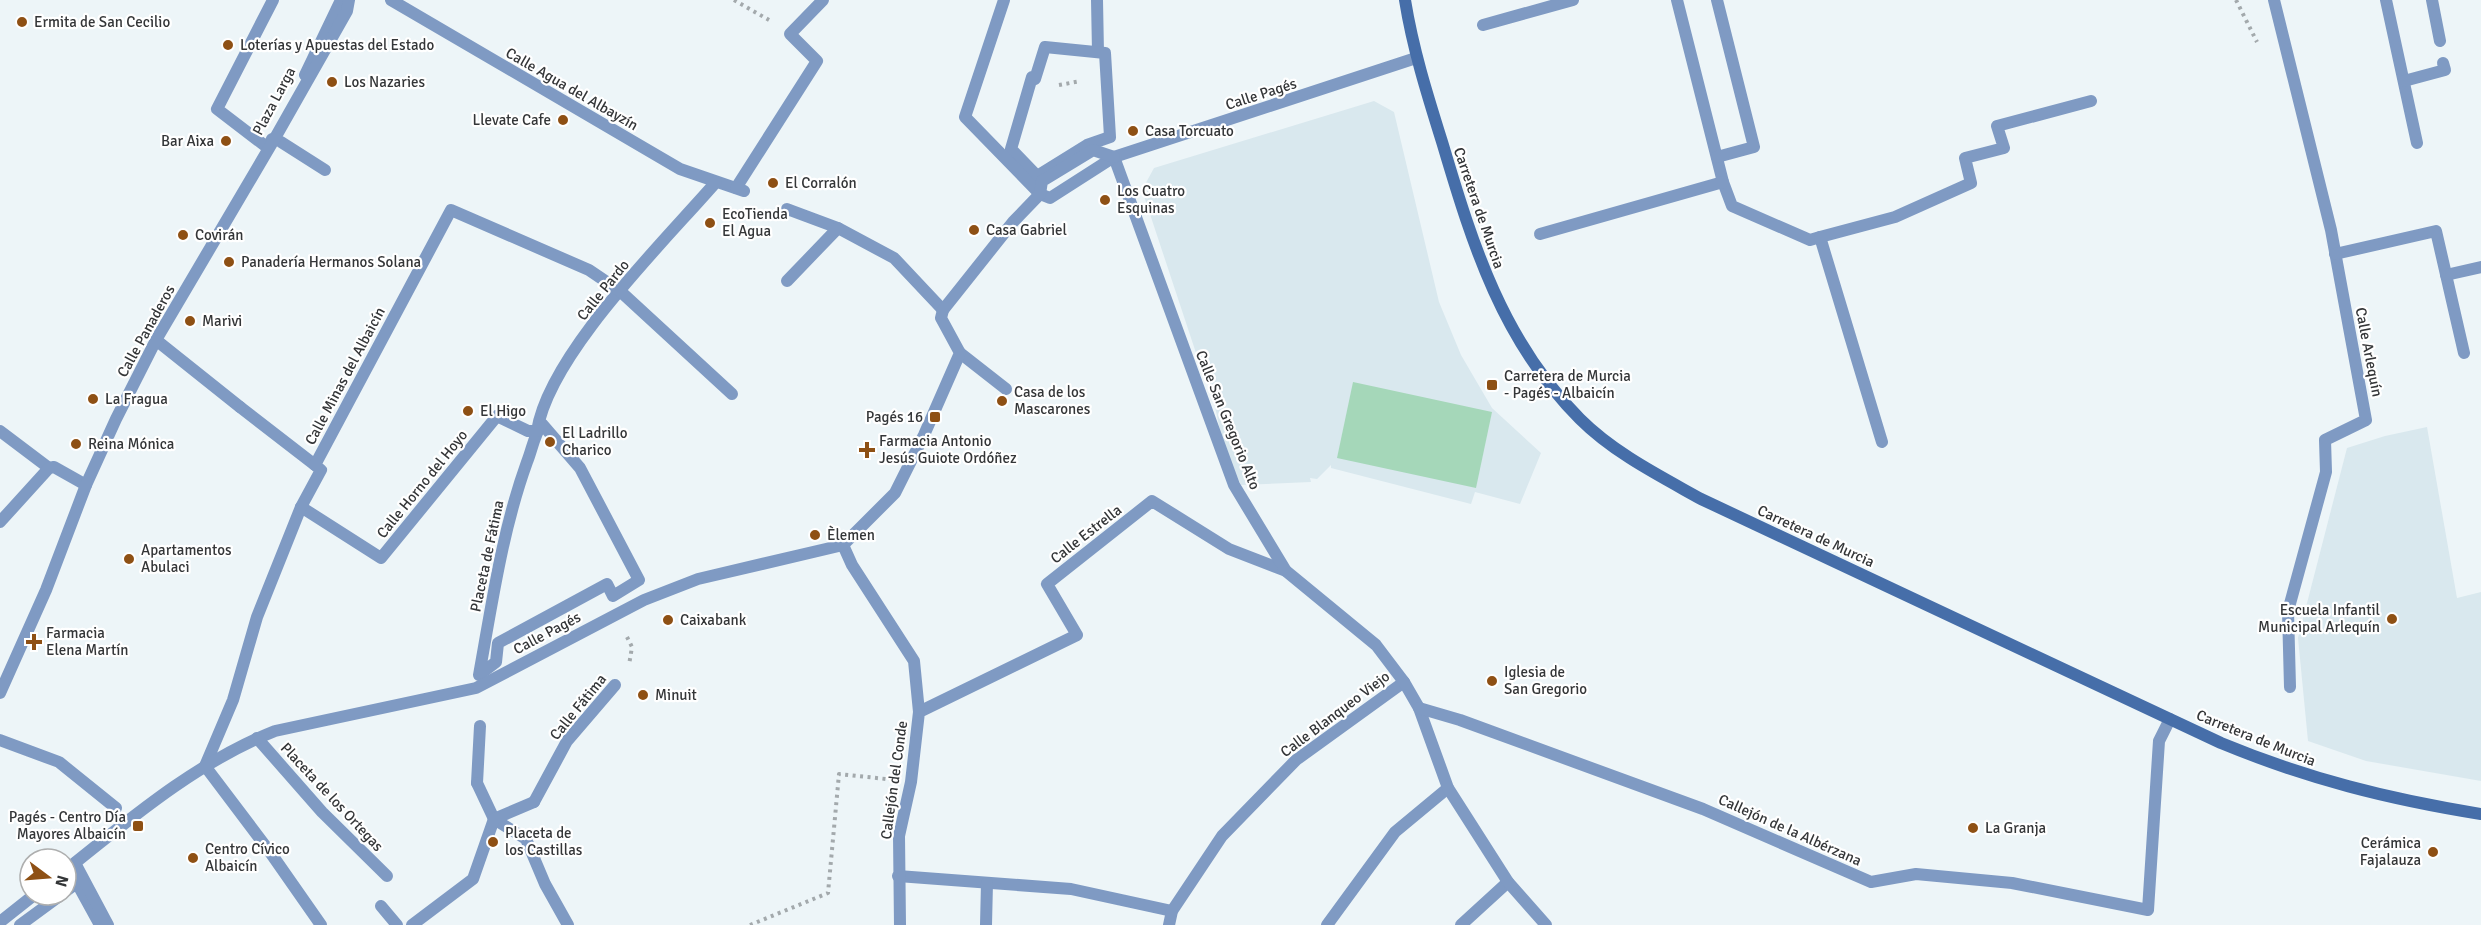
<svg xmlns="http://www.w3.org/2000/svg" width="2481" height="925" viewBox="0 0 2481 925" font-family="Signika,sans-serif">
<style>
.built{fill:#d9e8ee}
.green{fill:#a5d7b9}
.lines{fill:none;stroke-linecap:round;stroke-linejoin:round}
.path{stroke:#a3a9ac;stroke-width:4;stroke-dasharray:3 4.5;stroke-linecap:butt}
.pedestrian{stroke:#7f9ac3;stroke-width:12}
.minor{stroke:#7f9ac3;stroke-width:12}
.tertiary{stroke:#7f9ac3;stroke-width:12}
.secondary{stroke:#466ea9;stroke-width:12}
.poi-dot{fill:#8e5014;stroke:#fff;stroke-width:2}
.labels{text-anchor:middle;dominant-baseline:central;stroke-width:4.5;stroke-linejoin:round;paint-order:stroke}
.poi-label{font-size:15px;fill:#343638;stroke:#fff;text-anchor:start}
.street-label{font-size:15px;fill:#343638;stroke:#fff}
</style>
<rect width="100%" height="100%" fill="#edf5f8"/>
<g class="built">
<path d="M1374 101 1394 112 1439 302 1461 355 1492 408 1541 453 1520 504 1475 492 1471 504 1331 468V465L1317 479 1310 478 1311 482 1241 485 1223 445 1209 378 1199 362 1142 190 1154 168Z"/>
<path d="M2427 427 2457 598 2481 592V781L2366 761 2308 741 2298 638 2347 448 2385 436Z"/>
</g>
<path class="green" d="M1353 382 1492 412 1476 488 1337 458Z"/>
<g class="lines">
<g class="path">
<path d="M734 0 769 20"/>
<path d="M2236 0 2257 42"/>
<path d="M1059 85 1081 81"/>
<path d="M627 637 632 647 629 665"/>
<path d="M750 925 828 893 839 774 886 779"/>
</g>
<g class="pedestrian">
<path d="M391 0 680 169 744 191"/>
<path d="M1097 0 1098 52"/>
<path d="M1677 0 1723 182 1732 206 1810 240 1820 237 1882 442"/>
<path d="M1717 0 1754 147 1717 157"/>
<path d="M2274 0 2331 230 2366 420 2325 440 2326 472 2288 611 2290 687"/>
<path d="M2386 0 2417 143"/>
<path d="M2432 0 2440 41"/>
<path d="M1483 25 1573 0"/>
<path d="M1045 47 1105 53 1110 137 1087 145 1037 176 1011 149 1032 77 1035 79Z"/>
<path d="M305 75 341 0"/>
<path d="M2404 81 2445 70 2443 63"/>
<path d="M272 139 268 148 217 109 273 0"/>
<path d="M281 142 325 170"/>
<path d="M736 188 817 61 790 34 823 0"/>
<path d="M787 209 838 228 894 258 943 310"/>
<path d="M1540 234 1723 182"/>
<path d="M1820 237 1895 217 1971 183 1965 158 2004 148 1997 126 2091 101"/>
<path d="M2335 254 2436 231 2464 353"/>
<path d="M2446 275 2481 267"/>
<path d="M787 281 838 228"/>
<path d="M960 353 1006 389"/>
<path d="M240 407 315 465"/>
<path d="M542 424 580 468 639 580 613 596 607 584 498 643 496 662 479 675C492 604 502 531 527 462 532 450 534 435 542 424Z"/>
<path d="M0 431 49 468"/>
<path d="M301 507 381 558 497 416 528 431H537C549 354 664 242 716 182"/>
<path d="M0 522 49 468 54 467 86 485"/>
<path d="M257 738 322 812 387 876"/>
<path d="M0 740 59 762 116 808"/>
<path d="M205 766 233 700 257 617 301 507 321 470 315 465 451 210 589 270 620 291 732 394"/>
<path d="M477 783 480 726"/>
<path d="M534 802 567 741 615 685"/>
<path d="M898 876 1071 889 1172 911"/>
<path d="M66 891 77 883 100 925"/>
<path d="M20 925 61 895"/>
<path d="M900 925 899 836 911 782 919 712 1077 635 1047 584 1152 501 1229 549 1286 571"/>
<path d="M986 925 987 883"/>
<path d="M1169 925 1172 911 1222 836 1296 760 1404 682"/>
<path d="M1327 925 1395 832 1448 788"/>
<path d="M1461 925 1508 882"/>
</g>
<g class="minor">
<path d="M1004 0 965 117 1040 194"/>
<path d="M1114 157 1234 485 1286 571 1376 645 1404 682 1419 708 1448 788 1508 882 1546 925"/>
<path d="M156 340 240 407"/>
<path d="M843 545 852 565 914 661 919 712"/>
<path d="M0 693 46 590 86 485 116 419 156 340 275 138 347 11 349 0"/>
<path d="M1419 708 1460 720 1703 809 1871 882 1916 874 2012 883 2148 910 2159 741 2170 719"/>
<path d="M205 766 270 852 321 925"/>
<path d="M477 783 494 819 526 839 545 884 568 925"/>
<path d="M75 863 108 925"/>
<path d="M381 906 397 925"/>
<path d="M412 925 473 879 494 819 534 802"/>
</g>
<g class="tertiary">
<path d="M1040 194 1050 198 1114 157 1416 58"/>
<path d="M66 870C131 818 197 762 275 731L476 688 644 600 698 579 843 545 895 493 924 435 960 353 941 318 943 310 1013 222 1040 194 1042 181 1093 150 1114 157"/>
<path d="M0 922 34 895"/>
</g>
<path class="secondary" d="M1405 0C1413 50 1428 97 1443 145 1473 246 1503 342 1580 419 1614 453 1660 476 1701 499L2221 743C2308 779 2388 799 2481 814"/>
</g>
<g class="poi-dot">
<circle cx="22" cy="22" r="6"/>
<circle cx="228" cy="45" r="6"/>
<circle cx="332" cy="82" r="6"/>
<circle cx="563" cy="120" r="6"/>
<circle cx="1133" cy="131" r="6"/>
<circle cx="226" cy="141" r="6"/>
<circle cx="773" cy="183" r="6"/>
<circle cx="1105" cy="200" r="6"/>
<circle cx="710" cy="223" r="6"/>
<circle cx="974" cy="230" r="6"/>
<circle cx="183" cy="235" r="6"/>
<circle cx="229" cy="262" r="6"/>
<circle cx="190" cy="321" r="6"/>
<rect x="1486" y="379" width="12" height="12" rx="3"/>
<circle cx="93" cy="399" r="6"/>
<circle cx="1002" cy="401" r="6"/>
<circle cx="468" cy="411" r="6"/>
<rect x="929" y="411" width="12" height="12" rx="3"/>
<circle cx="550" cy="442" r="6"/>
<circle cx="76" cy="444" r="6"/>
<path d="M864 441h6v6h6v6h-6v6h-6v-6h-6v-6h6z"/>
<circle cx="815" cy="535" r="6"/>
<circle cx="129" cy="559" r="6"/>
<circle cx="2392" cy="619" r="6"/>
<circle cx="668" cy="620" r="6"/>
<path d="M31 633h6v6h6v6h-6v6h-6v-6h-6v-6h6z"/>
<circle cx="1492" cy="681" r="6"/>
<circle cx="643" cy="695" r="6"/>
<rect x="132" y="820" width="12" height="12" rx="3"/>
<circle cx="1973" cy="828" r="6"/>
<circle cx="493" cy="842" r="6"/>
<circle cx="2433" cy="852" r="6"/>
<circle cx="193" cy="858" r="6"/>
</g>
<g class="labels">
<g class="poi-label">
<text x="34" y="22">Ermita de San Cecilio</text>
<text x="240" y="45">Loterías y Apuestas del Estado</text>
<text x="344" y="82">Los Nazaries</text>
<text x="551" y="120" text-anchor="end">Llevate Cafe</text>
<text x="1145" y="131">Casa Torcuato</text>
<text x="214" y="141" text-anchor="end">Bar Aixa</text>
<text x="785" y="183">El Corralón</text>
<text x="1117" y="191">Los Cuatro<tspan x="1117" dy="17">Esquinas</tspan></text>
<text x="722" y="214">EcoTienda<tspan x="722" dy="17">El Agua</tspan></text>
<text x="986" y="230">Casa Gabriel</text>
<text x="195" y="235">Covirán</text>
<text x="241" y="262">Panadería Hermanos Solana</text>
<text x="202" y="321">Marivi</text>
<text x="1504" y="376">Carretera de Murcia<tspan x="1504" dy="17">- Pagés - Albaicín</tspan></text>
<text x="1014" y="392">Casa de los<tspan x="1014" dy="17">Mascarones</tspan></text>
<text x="105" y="399">La Fragua</text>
<text x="480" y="411">El Higo</text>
<text x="923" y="417" text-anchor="end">Pagés 16</text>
<text x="562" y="433">El Ladrillo<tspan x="562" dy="17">Charico</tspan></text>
<text x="879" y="441">Farmacia Antonio<tspan x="879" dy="17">Jesús Guiote Ordóñez</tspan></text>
<text x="88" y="444">Reina Mónica</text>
<text x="827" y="535">Èlemen</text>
<text x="141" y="550">Apartamentos<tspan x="141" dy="17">Abulaci</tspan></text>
<text x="2380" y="610" text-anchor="end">Escuela Infantil<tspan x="2380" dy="17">Municipal Arlequín</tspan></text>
<text x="680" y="620">Caixabank</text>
<text x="46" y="633">Farmacia<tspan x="46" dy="17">Elena Martín</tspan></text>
<text x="1504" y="672">Iglesia de<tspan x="1504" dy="17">San Gregorio</tspan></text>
<text x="655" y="695">Minuit</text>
<text x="126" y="817" text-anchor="end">Pagés - Centro Día<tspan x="126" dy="17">Mayores Albaicín</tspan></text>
<text x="1985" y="828">La Granja</text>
<text x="505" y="833">Placeta de<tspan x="505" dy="17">los Castillas</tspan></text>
<text x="2421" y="843" text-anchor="end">Cerámica<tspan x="2421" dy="17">Fajalauza</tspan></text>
<text x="205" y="849">Centro Cívico<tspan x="205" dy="17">Albaicín</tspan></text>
</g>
<g class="street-label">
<text transform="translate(572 89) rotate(30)">Calle Agua del Albayzín</text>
<text transform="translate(1261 94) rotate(-18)">Calle Pagés</text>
<text transform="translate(274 101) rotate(-62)">Plaza Larga</text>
<text transform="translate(1479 208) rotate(71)">Carretera de Murcia</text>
<text transform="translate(603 290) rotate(-51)">Calle Pardo</text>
<text transform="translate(146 331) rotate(-61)">Calle Panaderos</text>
<text transform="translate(2369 352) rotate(79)">Calle Arlequín</text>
<text transform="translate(345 376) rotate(-62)">Calle Minas del Albaicín</text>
<text transform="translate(1228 420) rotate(68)">Calle San Gregorio Alto</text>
<text transform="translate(422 484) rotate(-51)">Calle Horno del Hoyo</text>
<text transform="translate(1086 534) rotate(-38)">Calle Estrella</text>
<text transform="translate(1816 536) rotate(25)">Carretera de Murcia</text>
<text transform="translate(487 556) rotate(-78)">Placeta de Fátima</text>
<text transform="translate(547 633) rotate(-28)">Calle Pagés</text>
<text transform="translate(578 707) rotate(-51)">Calle Fátima</text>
<text transform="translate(1335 714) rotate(-37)">Calle Blanqueo Viejo</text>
<text transform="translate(2256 738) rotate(22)">Carretera de Murcia</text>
<text transform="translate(894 780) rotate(-82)">Callejón del Conde</text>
<text transform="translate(332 797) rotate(47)">Placeta de los Ortegas</text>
<text transform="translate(1790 830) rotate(24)">Callejón de la Albérzana</text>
</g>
</g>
<g transform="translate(48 877) rotate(106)"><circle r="28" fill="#ffffff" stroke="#aeafaf" stroke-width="1.5"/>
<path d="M0-4.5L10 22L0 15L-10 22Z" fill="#8e5014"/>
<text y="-9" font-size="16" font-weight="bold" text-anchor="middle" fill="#343638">N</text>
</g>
</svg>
